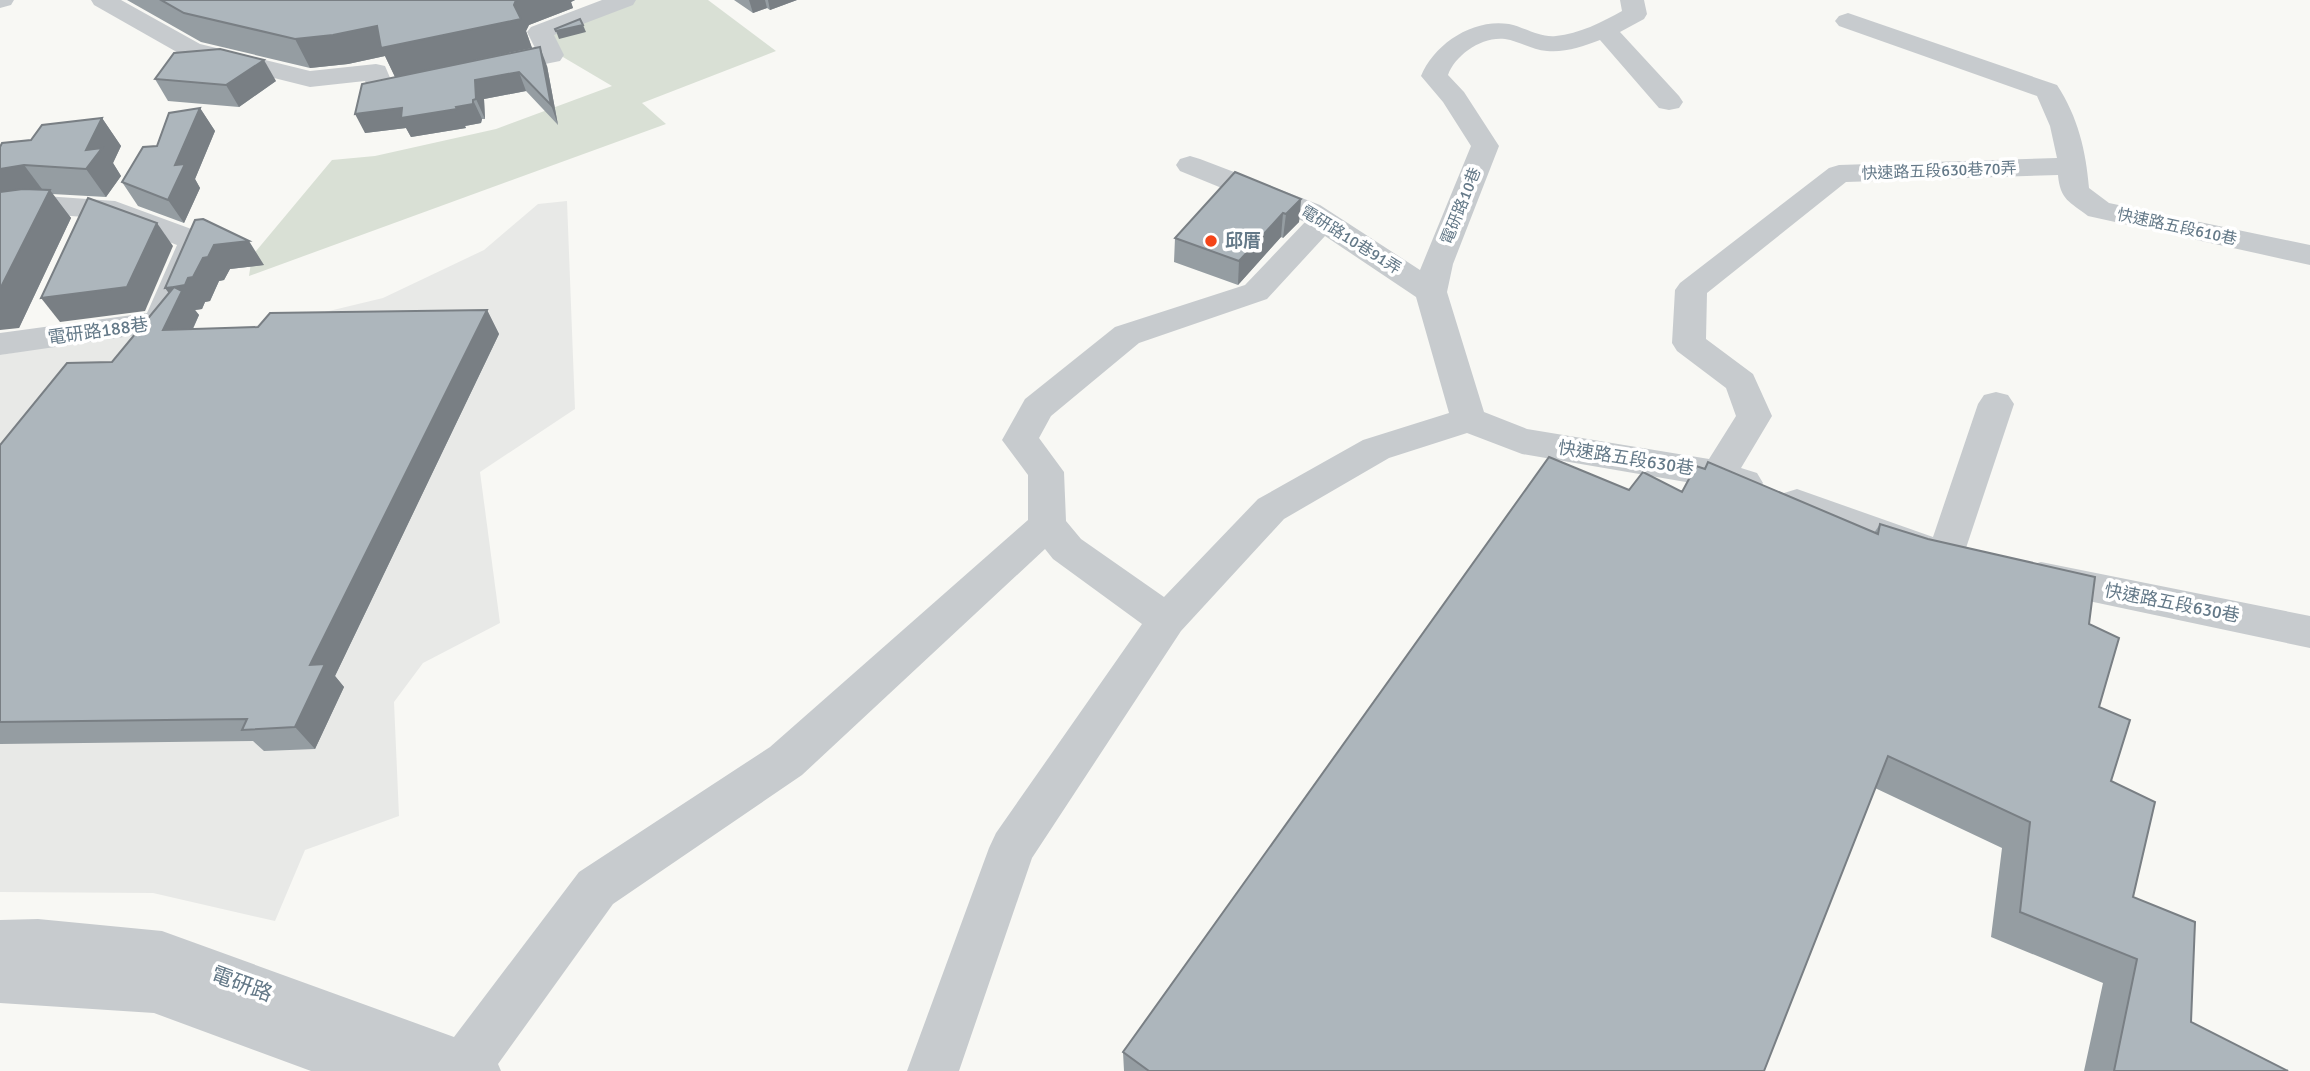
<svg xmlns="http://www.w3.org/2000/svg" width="2310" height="1071" viewBox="0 0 2310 1071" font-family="Signika,'Noto Sans TC',sans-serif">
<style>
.built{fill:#e8e9e7}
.green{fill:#d9e0d5}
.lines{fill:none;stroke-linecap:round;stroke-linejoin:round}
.minor{fill:#c7cbce;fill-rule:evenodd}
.wall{fill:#959da2}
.shaded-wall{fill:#797f84}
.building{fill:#adb6bc;stroke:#797f84;stroke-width:2}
.poi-dot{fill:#f44418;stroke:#fff;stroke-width:2.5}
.labels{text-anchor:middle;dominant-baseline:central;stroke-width:7;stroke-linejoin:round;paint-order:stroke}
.far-street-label{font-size:16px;fill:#647988;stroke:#fff}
.poi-label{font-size:18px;font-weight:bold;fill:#647988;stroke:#fff;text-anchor:start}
.street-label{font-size:18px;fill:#647988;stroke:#fff}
.near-street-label{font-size:21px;fill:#647988;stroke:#fff}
</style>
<rect width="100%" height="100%" fill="#f8f8f4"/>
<path class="built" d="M567 201 575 409 480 472 500 623 423 663 394 702 399 816 305 850 275 921 153 893 0 892V355L157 328 195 330 275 324 383 298 484 250 538 204Z"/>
<path class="green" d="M624 0H708L776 51 642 103 666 124 249 276 252 256 332 160 375 156 496 129 612 86 546 47 540 32Z"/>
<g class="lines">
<g class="minor">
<path d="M0 0H14L11 5 0 8Z"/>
<path d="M91 0H121L200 44 310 71 376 64 385 66 391 80 422 73 431 75 435 81 431 87 381 98 371 96 365 81 310 87 182 55 94 5Z"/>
<path d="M602 0H636L633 5 554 35 564 55 560 61 491 75 482 73 478 67 482 61 536 50 527 32 531 27Z"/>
<path d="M1620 0H1644L1647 14 1644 19 1620 32 1679 96 1683 102 1679 108 1669 110 1659 108 1600 40C1584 46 1564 53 1547 51 1532 50 1519 41 1505 39 1482 36 1455 55 1448 75L1464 92 1499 146 1453 264 1447 292 1484 412 1527 429 1709 459 1736 416 1726 388 1677 351 1672 343 1675 290 1680 283 1829 168 1839 165 2057 158 2050 126 2037 96 1839 26 1835 21 1839 16 1848 13 2057 85C2078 117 2086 151 2089 188L2109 203 2310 245V265L2088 216C2070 202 2060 200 2058 175L1846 182 1707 293 1706 339 1753 374 1772 416 1741 468 1757 473 1763 483 1757 493 1744 497 1715 487 1522 454 1467 433 1389 458 1284 519 1181 631 1032 858 959 1071H907L989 848 996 833 1142 624 1053 559 1045 549 802 775 613 904 498 1064 501 1071H311L154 1013 0 1003V920L38 919 162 931 454 1037 579 872 770 747 1028 520V475L1002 440 1025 399 1115 327 1245 285 1305 222 1180 171 1176 165 1180 159 1190 156 1200 159 1320 205 1420 270 1471 146 1443 102 1421 76C1434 44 1473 18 1509 24 1524 27 1540 38 1556 36 1579 34 1602 22 1622 11ZM1325 236 1416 297 1449 413 1363 440 1258 499 1164 597 1081 539 1066 521 1064 472 1039 438 1051 416 1139 343 1267 299Z"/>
<path d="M45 196 115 201 205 234 209 241 172 330 0 355V333L147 313 177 245 110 219 45 214 0 220V202Z"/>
<path d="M1996 392 2008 395 2014 404 1959 569 1945 573 1931 569 1929 564 1911 560 1784 513 1778 503 1784 493 1797 489 1933 537 1978 404 1984 395Z"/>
<path d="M2041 562 2310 616V648L2027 588 2021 577 2027 566Z"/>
</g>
</g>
<g class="wall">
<path d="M127 0H575L571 2 573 8 529 25 526 31 532 48 395 77 385 56 348 64 310 68 201 42Z"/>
<path d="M734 0H797L770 10 767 8 753 13Z"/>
<path d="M547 66 558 125 526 91 484 99 485 119H482L481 123 465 126 466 128 411 137 406 128 365 133 362 84Z"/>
<path d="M155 79 276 81 239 107 168 101Z"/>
<path d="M200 108 215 131 195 179 200 188 184 223 138 206 122 182 157 146Z"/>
<path d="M102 118 121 146 113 163 121 176 106 197 52 194 71 218 19 328 2 143 31 140Z"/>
<path d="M1301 199 1299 222 1283 238 1281 237 1238 285 1174 262 1175 238Z"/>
<path d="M195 220 264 265 230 269 224 280 219 281 210 301 205 302 202 309 195 310 199 315 193 329 258 327 487 310 499 334 335 676 344 687 315 749 264 751 253 741 0 744V445L112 362 169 293Z"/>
<path d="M1682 492 1874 533 1880 524 2089 624 2099 707 2111 781 2133 897 2191 1022 2288 1071H2084L2103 983 1991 937 2002 848 1875 788 1764 1071H1124L1123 1052Z"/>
</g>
<g class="shaded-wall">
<path d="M516 0H575L571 2 573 8 529 25 526 31 532 48 395 77 385 56 348 64 310 68 295 39 514 5Z"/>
<path d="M749 0H765L767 8 753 13Z"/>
<path d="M768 0H797L770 10Z"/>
<path d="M583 25 586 32 559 39 556 31Z"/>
<path d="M540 47 547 66 558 125 551 105Z"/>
<path d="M264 60 276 81 239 107 226 85Z"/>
<path d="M519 72 526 91 484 99 485 119 476 99 475 80Z"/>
<path d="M473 100 482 119 481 123 465 126 466 128 411 137 406 128 365 133 355 114Z"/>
<path d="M200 108 215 131 195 179 200 188 184 223 168 200 175 165Z"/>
<path d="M102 118 121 146 113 163 121 176 106 197 86 169V150Z"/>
<path d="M24 165 45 193 0 200V169Z"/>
<path d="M50 190 71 218 19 328 0 330V289Z"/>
<path d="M1301 199 1299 222 1283 238 1286 214Z"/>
<path d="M1283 213 1281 237 1238 285 1239 261Z"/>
<path d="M157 223 173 246 145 311 60 322 41 298Z"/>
<path d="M249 241 264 265 230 269 224 280 219 281 210 301 205 302 202 309 195 310 199 315 181 354 163 330 176 303 165 288 174 287 188 278 214 245Z"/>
<path d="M487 310 499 334 335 676 344 687 315 749 295 727 310 665Z"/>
</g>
<g class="building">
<path d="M161 0H516L514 5 521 19 381 48 377 26 333 35 295 39 184 13Z"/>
<path d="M580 19 583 25 556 31 555 29Z"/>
<path d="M540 47 551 105 519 72 475 80 476 99 473 100V104L456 107 457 109 401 118 402 108 355 114 362 84Z"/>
<path d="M220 49 264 60 226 85 155 79 174 53Z"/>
<path d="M200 108 175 165 185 164 168 200 122 182 143 147 157 146 169 113Z"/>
<path d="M102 118 86 150 102 148 86 169 24 165 0 169V147L2 143 31 140 42 125Z"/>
<path d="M1235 172 1301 199 1286 214 1283 213 1239 261 1175 238Z"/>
<path d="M23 189 50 190 0 289V192Z"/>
<path d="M88 198 157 223 127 287 41 298Z"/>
<path d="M203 219 249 241 214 245 208 257 203 258 193 277 188 278 185 285 174 287 182 291 163 330 258 327 270 313 487 310 310 665 325 664 295 727 242 730 247 719 0 722V445L67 363 112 362 174 287 165 288 195 220Z"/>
<path d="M1549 457 1629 490 1643 472 1682 492 1696 466 1705 469 1708 462 1878 534 1880 524 1928 539 2095 577 2089 624 2119 638 2099 707 2130 720 2111 781 2155 802 2133 897 2195 922 2191 1022 2288 1071H2114L2137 959 2020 912 2030 822 1888 756 1764 1071H1149L1123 1052Z"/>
</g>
<circle class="poi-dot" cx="1211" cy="241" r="7"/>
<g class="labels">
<g class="far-street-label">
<text transform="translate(1939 171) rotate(-2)">快速路五段630巷70弄</text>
<text transform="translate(1461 206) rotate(-68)">電研路10巷</text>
<text transform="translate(2177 227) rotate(12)">快速路五段610巷</text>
<text transform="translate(1351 240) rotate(32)">電研路10巷91弄</text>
</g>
<g class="poi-label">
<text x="1225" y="241">邱厝</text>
</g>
<g class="street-label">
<text transform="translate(98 331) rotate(-8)">電研路188巷</text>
<text transform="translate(1626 458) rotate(9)">快速路五段630巷</text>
<text transform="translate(2172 603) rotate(11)">快速路五段630巷</text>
</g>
<g class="near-street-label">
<text transform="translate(242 984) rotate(20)">電研路</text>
</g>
</g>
</svg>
